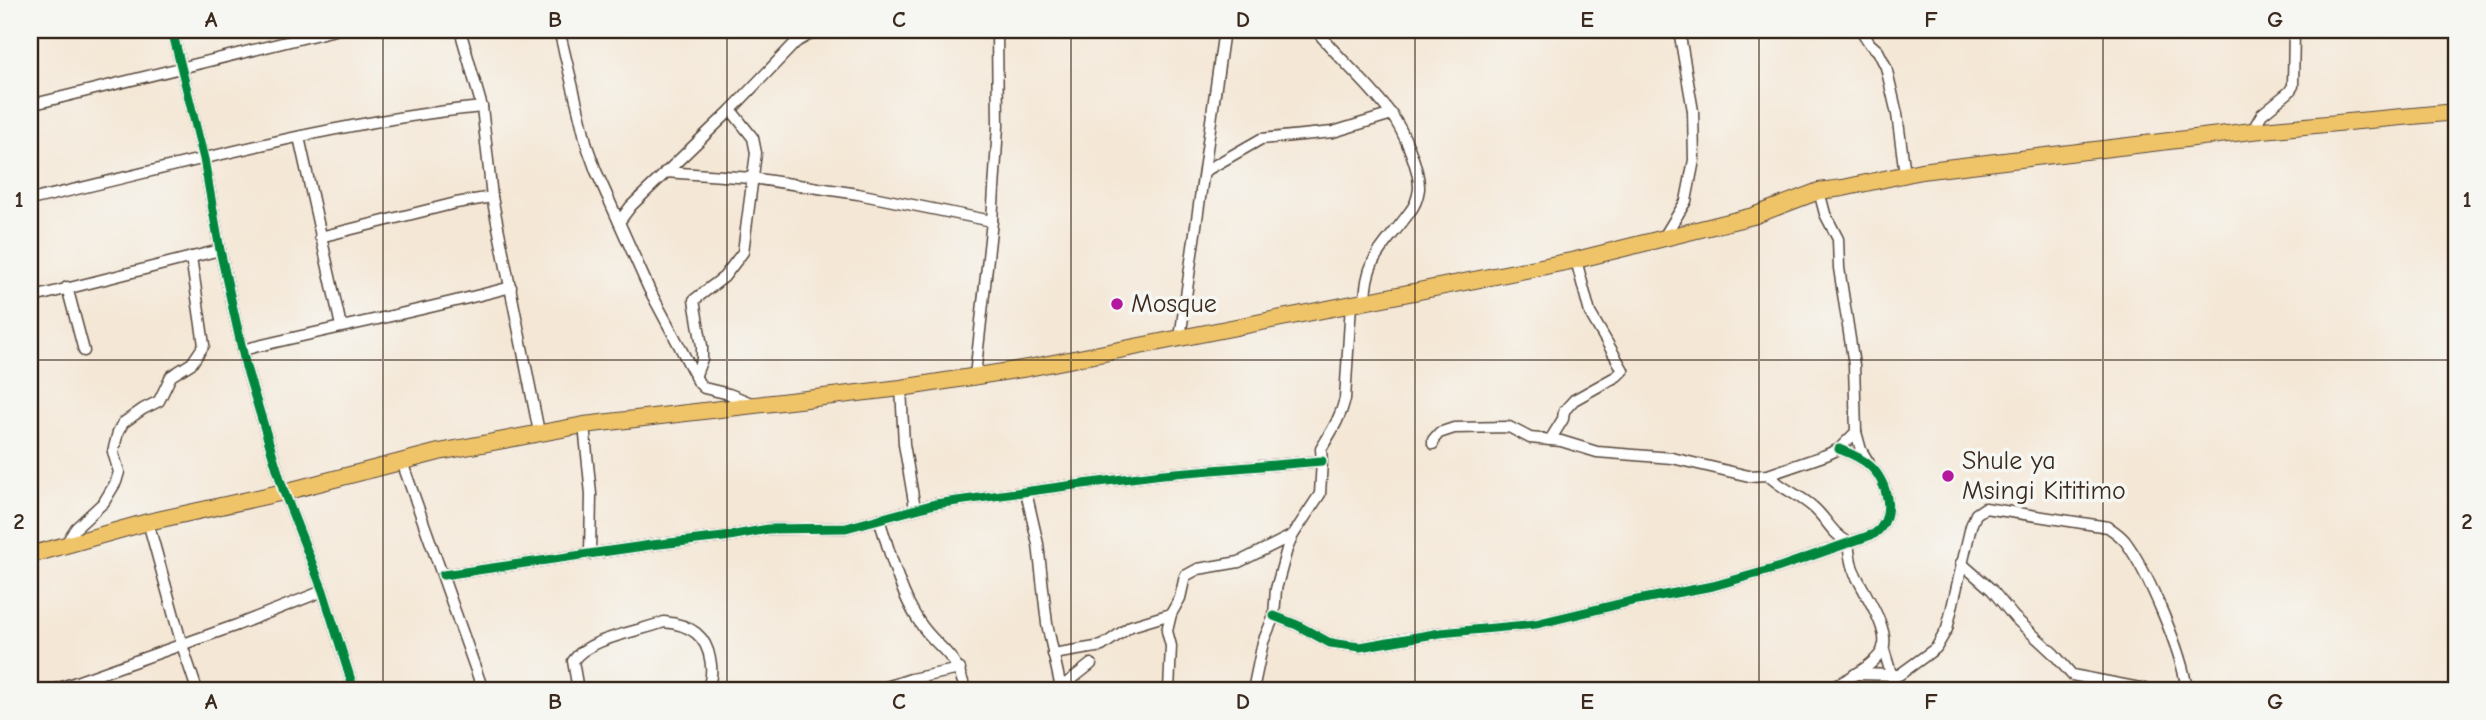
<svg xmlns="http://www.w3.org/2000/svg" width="2486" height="720" viewBox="0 0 2486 720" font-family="'Comic Neue',sans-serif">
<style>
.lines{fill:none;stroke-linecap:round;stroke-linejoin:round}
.minor-casing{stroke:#57463a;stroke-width:13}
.highway-casing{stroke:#57463a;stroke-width:18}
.minor{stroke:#fff;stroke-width:10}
.highway{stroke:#efc469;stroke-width:16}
.cycleway-casing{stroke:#f6f6f2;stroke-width:13}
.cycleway{stroke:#00873e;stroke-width:9}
.grid{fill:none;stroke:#3b2a1e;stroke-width:2;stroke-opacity:0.55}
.poi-dot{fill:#b5179e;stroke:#f6f6f2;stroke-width:2.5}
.labels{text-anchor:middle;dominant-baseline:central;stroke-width:7;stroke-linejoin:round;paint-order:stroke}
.poi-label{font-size:26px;fill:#3b2a1e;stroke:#f6f6f2;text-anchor:start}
.neatline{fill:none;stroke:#3b2a1e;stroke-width:2.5}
.grid-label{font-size:23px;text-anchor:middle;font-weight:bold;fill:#3b2a1e}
</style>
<rect width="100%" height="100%" fill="#f6f6f2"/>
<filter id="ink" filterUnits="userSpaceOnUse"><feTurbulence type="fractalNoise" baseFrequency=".0143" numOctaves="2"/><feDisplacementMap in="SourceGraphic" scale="14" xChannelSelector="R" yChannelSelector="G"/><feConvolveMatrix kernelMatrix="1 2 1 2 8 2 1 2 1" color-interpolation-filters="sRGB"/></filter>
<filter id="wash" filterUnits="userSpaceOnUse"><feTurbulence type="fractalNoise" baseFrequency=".00686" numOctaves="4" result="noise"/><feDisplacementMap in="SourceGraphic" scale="28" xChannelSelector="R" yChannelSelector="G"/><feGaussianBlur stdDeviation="1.57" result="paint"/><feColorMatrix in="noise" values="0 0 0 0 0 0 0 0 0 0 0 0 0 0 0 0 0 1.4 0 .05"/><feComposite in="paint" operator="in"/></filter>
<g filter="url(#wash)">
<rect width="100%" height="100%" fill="#f4e7d6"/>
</g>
<g filter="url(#ink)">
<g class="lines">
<defs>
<g id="minor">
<path d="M172 30 204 159 220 250 246 367 284 492 323 591 354 690"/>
<path d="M460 30 482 107 492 197 539 432"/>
<path d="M559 30 587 146 596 171 649 289 699 383 704 388 729 394 751 403"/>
<path d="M1316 30C1339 59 1369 84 1391 114 1403 130 1420 169 1419 189 1418 197 1414 207 1409 213 1384 248 1366 255 1365 302"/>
<path d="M1861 30 1870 44 1878 51 1886 67 1897 114 1905 174"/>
<path d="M30 105 335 30"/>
<path d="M2252 131 2262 114 2289 92 2293 86 2294 30"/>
<path d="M299 137 341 326"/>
<path d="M1205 171 1261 139 1333 132 1392 114"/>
<path d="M665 172 752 178 858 194 992 221"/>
<path d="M30 200C179 166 329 122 482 107"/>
<path d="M619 222 631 206 731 110 796 42 818 30"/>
<path d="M320 237 456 203 492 197"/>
<path d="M1664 237 1686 201 1694 160 1693 111 1679 30"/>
<path d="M67 287 84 351"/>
<path d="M30 298 220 250"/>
<path d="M1180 338 1224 30"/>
<path d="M242 350C332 328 422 311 511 287"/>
<path d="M975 376 992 221 998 126 997 30"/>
<path d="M695 377 702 359V346L694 300 724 277 743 252 756 153 753 138 731 110"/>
<path d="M901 388 904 444 915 508"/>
<path d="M584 425 591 494 590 554"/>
<path d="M1856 432 1861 450 1869 463"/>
<path d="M1550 440 1563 419 1564 411 1574 400 1617 376 1623 370 1590 313 1576 260"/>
<path d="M1433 444V440L1439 433 1454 428 1509 427 1530 438 1561 441 1597 452 1672 458 1749 476 1768 475 1826 455 1839 449 1856 432 1854 365 1839 268 1838 239 1825 214 1819 191"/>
<path d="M402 462 483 690"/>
<path d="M1768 475C1783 490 1800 495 1813 507 1827 519 1831 533 1848 542 1849 551 1850 561 1853 569 1861 589 1891 629 1883 649 1876 665 1842 683 1826 690"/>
<path d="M1026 492 1038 544 1047 624 1061 688"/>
<path d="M879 519C890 552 899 590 918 620 937 650 956 650 965 690"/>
<path d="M148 522 182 645 197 690"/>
<path d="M65 545 76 528 104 502 116 482 119 472 113 452 118 432 123 423 143 409 159 401 171 376 192 363 204 345 191 257"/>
<path d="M1961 563 1992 590 2014 617 2054 654 2072 675 2150 690"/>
<path d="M443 575 651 545 724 537 768 529 846 528 935 504 1067 486 1163 474 1322 461"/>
<path d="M1274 616 1297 625 1330 643 1360 647 1440 633 1536 624 1632 601 1713 586 1777 568 1874 534C1897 518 1888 481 1869 465 1860 457 1849 453 1839 449"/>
<path d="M1883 647 1896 690"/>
<path d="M1053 654 1102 646 1131 626 1171 614 1180 598 1185 576 1198 569 1239 562 1293 535"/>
<path d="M1855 674 1899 675 1936 648 1947 629 1971 526 1976 514 1985 508 2108 527C2114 531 2120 535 2125 541 2148 572 2182 652 2187 690"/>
<path d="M54 690 237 625 323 591"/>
<path d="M578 690 573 661C588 638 638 632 664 622 675 623 687 626 696 633 711 645 716 675 706 690"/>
<path d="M877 690 911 679 960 669"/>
<path d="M1058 690 1091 664"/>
<path d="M1169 690 1171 646 1167 631 1171 614"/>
<path d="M1253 690 1263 642 1274 616 1276 589 1287 549 1293 535 1320 494 1322 461 1321 449C1331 432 1340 419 1345 399L1351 304"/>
</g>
<path id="highway" d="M30 555 148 522 284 492 439 452 584 425 901 388 1028 368 1576 260 1753 216 1819 191 1843 188 1921 171 2252 131 2456 112"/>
</defs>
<use href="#minor" class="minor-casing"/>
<use href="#highway" class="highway-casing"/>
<use href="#minor" class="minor"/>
<use href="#highway" class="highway"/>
<defs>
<g id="cycleway">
<path d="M172 30 204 159 220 250 246 367 284 492 323 591 354 690"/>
<path d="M443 575 651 545 724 537 768 529 846 528 935 504 1067 486 1163 474 1322 461"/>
<path d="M1274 616 1297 625 1330 643 1360 647 1440 633 1536 624 1632 601 1713 586 1777 568 1874 534C1897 518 1888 481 1869 465 1860 457 1849 453 1839 449"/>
</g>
</defs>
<use href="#cycleway" class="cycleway-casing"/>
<use href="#cycleway" class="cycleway"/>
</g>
</g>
<path class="grid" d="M383 30V690M727 30V690M1071 30V690M1415 30V690M1759 30V690M2103 30V690M30 360H2456"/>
<g class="poi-dot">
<circle cx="1117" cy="304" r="7"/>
<circle cx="1948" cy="476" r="7"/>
</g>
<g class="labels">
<g class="poi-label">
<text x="1131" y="304">Mosque</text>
<text x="1962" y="461">Shule ya<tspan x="1962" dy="30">Msingi Kititimo</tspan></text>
</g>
</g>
<rect width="2486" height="720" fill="none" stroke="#f6f6f2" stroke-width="77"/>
<rect x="38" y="38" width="2410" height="644" class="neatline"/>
<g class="grid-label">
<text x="211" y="27">A</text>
<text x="555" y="27">B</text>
<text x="899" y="27">C</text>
<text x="1243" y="27">D</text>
<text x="1587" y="27">E</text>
<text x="1931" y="27">F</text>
<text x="2275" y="27">G</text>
<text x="19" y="207">1</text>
<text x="2467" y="207">1</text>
<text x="19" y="529">2</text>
<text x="2467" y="529">2</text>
<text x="211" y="709">A</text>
<text x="555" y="709">B</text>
<text x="899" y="709">C</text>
<text x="1243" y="709">D</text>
<text x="1587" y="709">E</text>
<text x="1931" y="709">F</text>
<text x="2275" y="709">G</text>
</g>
</svg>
